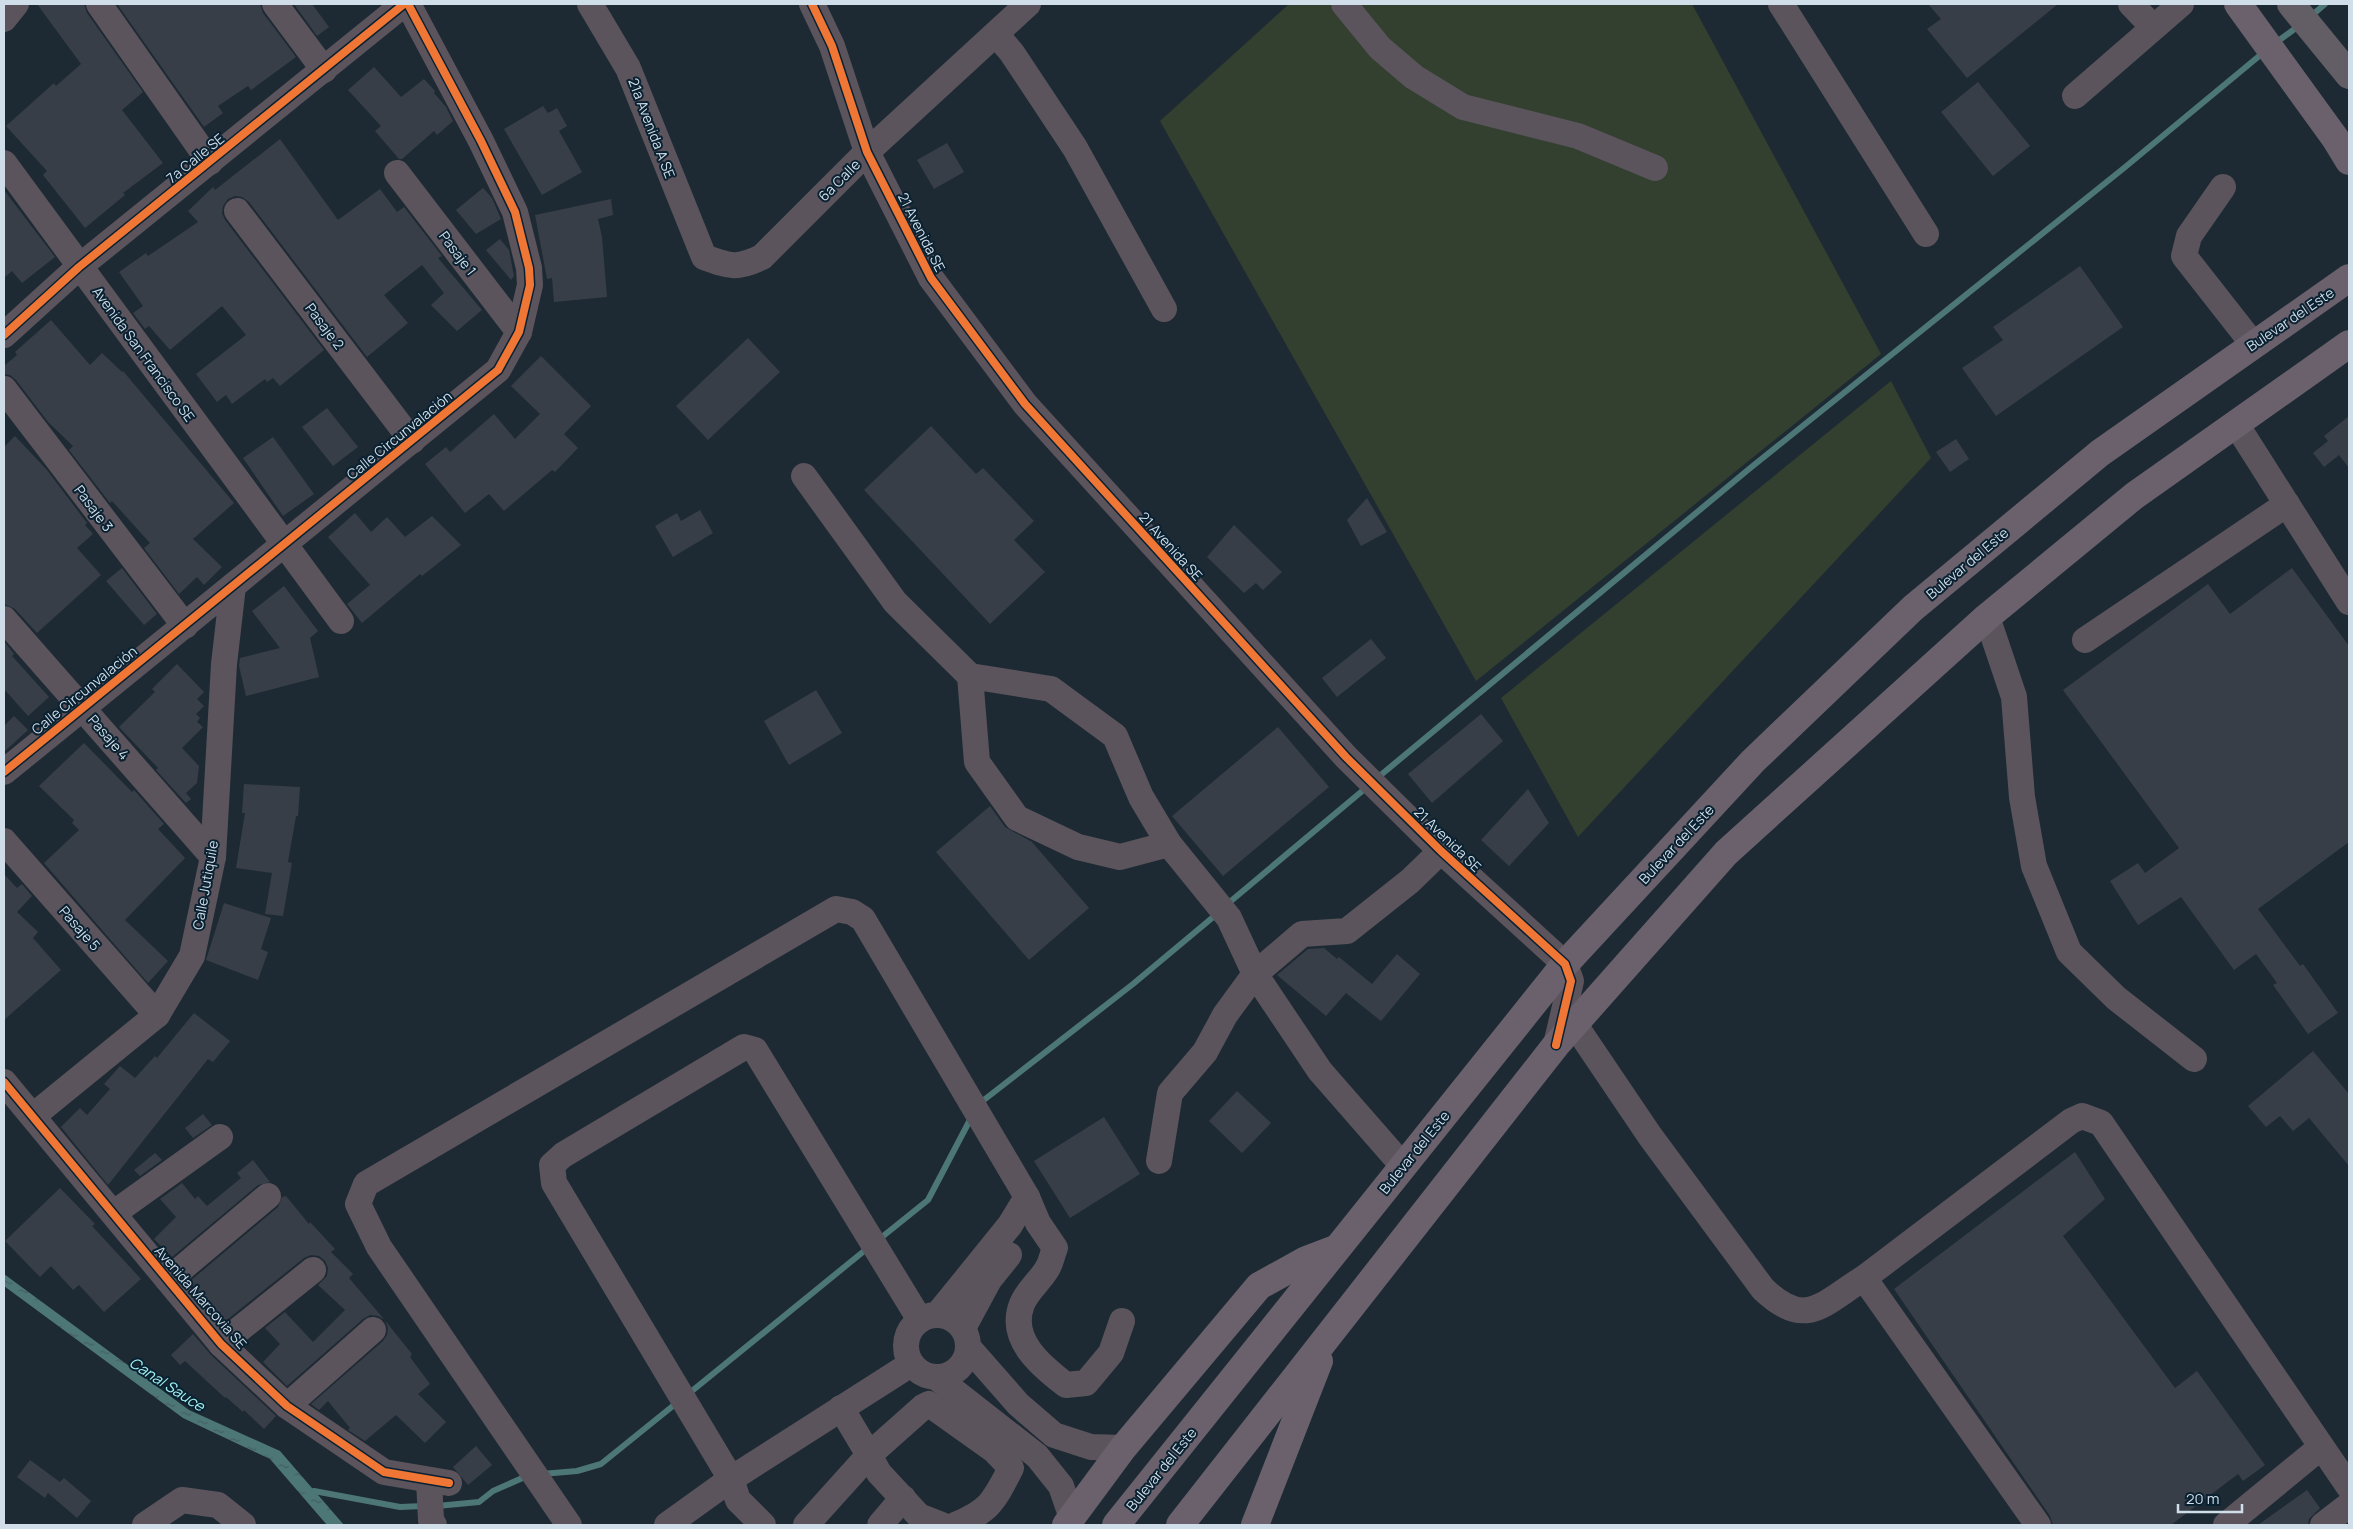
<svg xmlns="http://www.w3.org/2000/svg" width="2353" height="1529" viewBox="0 0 2353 1529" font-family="Manrope,sans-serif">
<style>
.grass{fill:#334030}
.water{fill:url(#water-ripples)}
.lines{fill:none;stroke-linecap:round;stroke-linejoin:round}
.stream{stroke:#4d7676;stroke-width:6}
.building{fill:#373e48}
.minor{stroke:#5b545c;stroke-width:26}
.major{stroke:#635d65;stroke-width:28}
.highway{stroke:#6a616c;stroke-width:28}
.cycleway-casing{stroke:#0a2131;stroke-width:11}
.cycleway{stroke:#f07635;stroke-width:8}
.labels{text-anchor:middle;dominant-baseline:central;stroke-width:4;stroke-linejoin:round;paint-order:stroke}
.street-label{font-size:14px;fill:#d0dee9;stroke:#0a2131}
.water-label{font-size:15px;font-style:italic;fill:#a2f1f1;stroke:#0a2131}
</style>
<defs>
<pattern id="water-ripples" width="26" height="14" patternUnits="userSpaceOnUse" patternTransform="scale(1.25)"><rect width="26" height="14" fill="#4d7676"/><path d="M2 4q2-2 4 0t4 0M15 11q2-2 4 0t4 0" fill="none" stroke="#465f60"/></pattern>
</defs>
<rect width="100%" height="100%" fill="#1d2a33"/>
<g class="grass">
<path d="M1289 4H1692L1881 354 1476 681 1160 121Z"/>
<path d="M1891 381 1931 458 1578 837 1501 698Z"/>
</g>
<path class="water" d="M4 1274 189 1410 280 1451 344 1525H327L270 1459 183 1418 4 1286Z"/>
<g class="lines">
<g class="stream">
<path d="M2310 17 2325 4"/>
<path d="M2274 44 2300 25"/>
<path d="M1376 779 1749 469 2124 168 2264 52"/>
<path d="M1225 906 1367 787"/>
<path d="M980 1103 1133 984 1218 913"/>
<path d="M877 1241 928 1200 972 1116"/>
<path d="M687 1395 869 1247"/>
<path d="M542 1474 577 1471 601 1464 679 1401"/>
<path d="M314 1491 400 1507 424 1506"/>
<path d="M437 1506 479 1502 493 1491 527 1476"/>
</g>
</g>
<g class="building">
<path d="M37 4H84L87 13 143 92 122 110 163 163 123 193 125 195 85 228 43 175 47 171 6 126 54 83 56 86 81 64Z"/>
<path d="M117 4H260L263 13 296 57 251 90 248 86 218 106 223 113 204 127Z"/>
<path d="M294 4H312L329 27 317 36Z"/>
<path d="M1928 4H2058L1967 78 1927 29 1941 19Z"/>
<path d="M374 67 401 97 424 79 435 91 434 93 446 107 453 121 437 135 434 131 402 159H399L375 131 381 126 348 90Z"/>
<path d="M1978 82 2030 146 1993 176 1941 112Z"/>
<path d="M543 106 548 113 557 108 567 126 559 131 582 172 542 195 504 129Z"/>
<path d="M280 139 338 220 380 189 397 212 404 207 442 256 438 258 482 310 457 331 431 305 444 293 422 265 384 295 408 323 367 357 249 202 242 197 235 196 228 199 223 206 222 213 225 220 324 350 280 386 273 378 267 382 265 379 232 404 226 395 217 402 196 374 246 335 222 306 170 350 149 326 145 329 133 313 143 306 119 272 146 253 148 256 198 222 188 211 213 187 215 190Z"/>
<path d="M947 143 964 172 934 189 917 160Z"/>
<path d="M483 188 492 198 501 219 476 234 456 210Z"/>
<path d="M4 190 55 257 22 283 12 271 4 278Z"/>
<path d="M611 199 613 215 598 219 602 237 607 297 554 302 552 278 547 279 535 215Z"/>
<path d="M500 239 509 250 514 276 511 280 486 250Z"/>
<path d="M2080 266 2123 327 1996 416 1962 368 2003 340 1993 327Z"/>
<path d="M51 320 90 365 102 353 122 372 123 371 234 503 193 539 222 567 204 585 197 577 179 594 144 548 150 543 112 501 110 503 69 450 73 446 48 422 16 380 10 375 4 374V366L17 355 15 352Z"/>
<path d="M748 338 780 372 708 440 676 406Z"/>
<path d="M541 356 591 406 564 434 578 448 555 472 552 470 504 511 489 494 465 513 425 464 446 447 450 452 494 414 515 439 540 414 511 386Z"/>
<path d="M327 408 358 447 333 466 302 427Z"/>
<path d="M2349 416V468L2339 455 2324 467 2313 453 2328 441 2324 436Z"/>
<path d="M931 426 976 474 983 468 1034 521 1014 540 1045 572 990 624 864 490Z"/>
<path d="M15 436 47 470 87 523 85 525 93 534 77 548 101 575 37 633 15 609 4 604V447Z"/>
<path d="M273 437 314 494 283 516 243 458Z"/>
<path d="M1956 439 1969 459 1950 472 1936 452Z"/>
<path d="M1367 498 1387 532 1361 546 1347 520Z"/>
<path d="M700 510 713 533 673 557 655 526 677 513 681 521Z"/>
<path d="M355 513 371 532 387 517 405 537 432 516 461 545 422 576 420 574 362 623 347 604 370 585 328 537Z"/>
<path d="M1234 525 1282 572 1263 590 1256 583 1244 593 1207 557Z"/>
<path d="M122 568 157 614 144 625 106 581Z"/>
<path d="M2292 568 2349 646V842L2258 909 2300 966 2303 964 2338 1013 2308 1034 2273 985 2277 983 2256 954 2234 970 2181 897 2138 925 2110 881 2138 863 2145 873 2179 848 2063 690 2208 584 2230 614Z"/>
<path d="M284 586 318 631 310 638 319 677 246 696 239 666 240 658 280 648 252 611Z"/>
<path d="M1371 639 1386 658 1337 697 1322 678Z"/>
<path d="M4 641 14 654 12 656 49 697 28 716 4 689Z"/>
<path d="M177 664 204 692 197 699 204 706 196 714 200 718 197 722 203 727 182 748 199 766 197 783 186 793 191 799 186 803 156 770 158 768 119 727 155 692 152 689Z"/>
<path d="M816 690 842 733 789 765 764 721Z"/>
<path d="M1481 714 1503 741 1432 803 1408 774Z"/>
<path d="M14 716 28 730 4 752V726Z"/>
<path d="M1278 727 1329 787 1223 876 1172 816Z"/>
<path d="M84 743 132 792 134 790 164 824 158 829 185 858 125 920 168 961 148 983 44 863 79 830 72 823 74 820 39 786Z"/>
<path d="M244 784 300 787 298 816H296L288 862 292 863 283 916 265 914 272 873 236 868 245 813H242Z"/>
<path d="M1528 789 1549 823 1509 866 1481 840Z"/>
<path d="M990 806 1005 827 1032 842 1089 908 1029 960 936 852Z"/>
<path d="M4 874 17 888 22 884 32 896 17 912 38 932 33 938 61 970 4 1020Z"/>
<path d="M224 903 271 918 261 949 268 952 258 980 206 960Z"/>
<path d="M1324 948 1337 959 1339 957 1372 984 1397 954 1420 974 1381 1021 1346 993 1326 1016 1277 975 1308 949Z"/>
<path d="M194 1013 230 1041 213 1062 208 1059 108 1185 61 1127 80 1108 87 1115 110 1089 104 1084 120 1066 135 1078 155 1056 157 1058Z"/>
<path d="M2313 1051 2349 1094V1166L2309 1118 2293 1131 2280 1116 2266 1127 2248 1106Z"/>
<path d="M1237 1091 1271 1123 1242 1153 1209 1121Z"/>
<path d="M203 1114 212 1125 193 1138 185 1128Z"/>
<path d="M1104 1117 1140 1174 1070 1218 1034 1161Z"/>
<path d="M2075 1152 2105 1199 2063 1236 2175 1388 2197 1371 2265 1465 2243 1481 2238 1474 2171 1525H2053L2050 1516 1894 1289Z"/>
<path d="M155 1153 162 1160 140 1176 134 1170Z"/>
<path d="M253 1160 270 1182 258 1185 172 1257 154 1239 176 1217 160 1199 182 1183 195 1199 198 1196 207 1206 241 1178 237 1173Z"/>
<path d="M60 1188 95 1224 92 1226 141 1279 104 1312 79 1285 73 1290 51 1266 40 1277 5 1241Z"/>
<path d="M286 1196 309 1224 310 1222 335 1249 331 1252 353 1274 349 1278 383 1318 412 1354 410 1357 430 1384 418 1394 446 1422 425 1443 396 1415 365 1441 348 1430 350 1428 328 1401 319 1410 311 1404 383 1341 387 1335 388 1328 385 1320 378 1316 370 1315 363 1319 287 1386 263 1362 280 1344 265 1328 285 1312 313 1342 345 1310 318 1285 327 1276 328 1268 325 1261 319 1256 311 1255 304 1258 223 1323 189 1282 278 1207 282 1197Z"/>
<path d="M193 1334 211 1355 276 1416 264 1429 244 1410 243 1412 226 1397 225 1398 185 1361 180 1365 171 1355Z"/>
<path d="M476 1446 492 1465 468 1485 453 1467Z"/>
<path d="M30 1460 60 1482 64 1478 91 1501 77 1518 48 1493 45 1498 17 1477Z"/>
<path d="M2307 1490 2320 1508 2309 1519 2308 1525H2258Z"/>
</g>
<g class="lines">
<g class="minor">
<path d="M99 4 210 162"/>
<path d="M275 4 324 70"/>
<path d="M590 4 628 68 704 257C731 267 737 269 762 257L867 152 1028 4"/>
<path d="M812 4 832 46 867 152 931 278 1025 404 1346 757 1441 851 1565 964 1571 981 1556 1045"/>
<path d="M1344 4 1380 48 1414 77 1463 107 1578 136 1655 168"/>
<path d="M1781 4 1926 234"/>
<path d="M2131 4 2153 27"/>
<path d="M4 19 16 4"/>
<path d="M996 34 1012 53 1075 148 1164 309"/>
<path d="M2075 96 2181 4"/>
<path d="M4 163 341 621"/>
<path d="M397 173 519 332"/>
<path d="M2223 187 2189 236 2184 256 2253 344"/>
<path d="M237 211 412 441"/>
<path d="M4 335 79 267 404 4"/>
<path d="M4 389 185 626"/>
<path d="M2236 424 2349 602"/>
<path d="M804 476 895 602 970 676 1051 689 1115 736 1141 797 1169 844 1229 918 1255 974 1320 1071 1403 1166"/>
<path d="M1987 617 2014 697 2022 797 2034 866 2069 952 2116 998 2194 1059"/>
<path d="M4 619 213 857"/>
<path d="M2085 640 2287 504"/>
<path d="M970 676 977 762 1017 818 1078 847 1120 857 1169 844"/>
<path d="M4 772 498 370 519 332 530 285 529 268 515 212 481 141 408 4"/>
<path d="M4 841 157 1015"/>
<path d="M1575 1025 1650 1136 1763 1289C1806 1330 1822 1304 1864 1278"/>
<path d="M4 1082 221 1344 287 1406 384 1472 449 1483"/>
<path d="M33 1116 157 1015 192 956 213 857 224 664 233 586"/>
<path d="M1159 1161 1170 1093 1205 1052 1225 1015 1255 974 1302 934 1347 931 1410 881 1441 851"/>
<path d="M114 1213 220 1137"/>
<path d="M168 1280 268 1196"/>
<path d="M938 1314 1010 1225 1027 1197"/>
<circle cx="937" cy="1346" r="31"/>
<path d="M963 1328 989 1280 1009 1255"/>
<path d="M221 1344 313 1270"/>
<path d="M968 1347 1018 1404 1054 1435 1091 1447 1123 1448"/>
<path d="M936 1377 1037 1456 1061 1486 1072 1518"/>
<path d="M287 1406 373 1330"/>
<path d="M429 1480 431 1520 434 1525"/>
<path d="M145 1525 182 1500 218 1505 243 1525"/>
<path d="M569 1525 379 1247 358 1204 366 1184 836 909 852 912 863 919 1027 1197 1038 1223 1055 1248C1052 1255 1051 1263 1047 1269 1040 1281 1027 1291 1022 1304 1008 1339 1041 1366 1066 1385L1086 1383 1111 1353 1122 1321"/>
<path d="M667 1525 731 1479 911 1364"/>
<path d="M763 1525 738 1500 731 1479 554 1183 552 1165 563 1155 744 1047 755 1050 920 1320"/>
<path d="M806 1525 869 1455 841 1408"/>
<path d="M880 1525 903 1498"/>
<path d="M942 1525 919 1516 879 1473 869 1455 923 1407 929 1404 995 1451 1011 1468C994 1501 990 1511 955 1525"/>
<path d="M2038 1525 1864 1278 2071 1121 2082 1116 2101 1123 2349 1487"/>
<path d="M2226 1525 2321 1447"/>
<path d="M2323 1525 2349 1505"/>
</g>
<path class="major" d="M2291 4 2349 75"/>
<g class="highway">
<path d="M2238 4 2335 138 2349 161"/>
<path d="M1066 1525 1123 1448 1259 1286 1306 1260 1335 1249"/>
<path d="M1116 1525 1565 964 1753 761 1913 608 2100 453 2349 278"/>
<path d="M1180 1525 1556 1045 1726 853 1987 617 2134 496 2349 344"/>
<path d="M1255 1525 1319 1361"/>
</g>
<defs>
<g id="cycleway">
<path d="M812 4 832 46 867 152 931 278 1025 404 1346 757 1441 851 1565 964 1571 981 1556 1045"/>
<path d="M4 335 79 267 404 4"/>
<path d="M4 772 498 370 519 332 530 285 529 268 515 212 481 141 408 4"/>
<path d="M4 1082 221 1344 287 1406 384 1472 449 1483"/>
</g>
</defs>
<use href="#cycleway" class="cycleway-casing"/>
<use href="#cycleway" class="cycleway"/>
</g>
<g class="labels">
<g class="street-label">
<text transform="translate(652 128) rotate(69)">21a Avenida A SE</text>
<text transform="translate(195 158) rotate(-39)">7a Calle SE</text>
<text transform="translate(839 180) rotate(-45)">6a Calle</text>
<text transform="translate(922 232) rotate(63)">21 Avenida SE</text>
<text transform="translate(458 253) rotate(53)">Pasaje 1</text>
<text transform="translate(2290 319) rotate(-34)">Bulevar del Este</text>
<text transform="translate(325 326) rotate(53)">Pasaje 2</text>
<text transform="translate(144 354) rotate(54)">Avenida San Francisco SE</text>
<text transform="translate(399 435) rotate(-39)">Calle Circunvalación</text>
<text transform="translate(94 508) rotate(53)">Pasaje 3</text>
<text transform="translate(1171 546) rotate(48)">21 Avenida SE</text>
<text transform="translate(1967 563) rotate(-40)">Bulevar del Este</text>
<text transform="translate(84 690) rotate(-39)">Calle Circunvalación</text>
<text transform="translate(109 737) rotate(49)">Pasaje 4</text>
<text transform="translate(1448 839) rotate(44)">21 Avenida SE</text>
<text transform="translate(1676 844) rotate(-47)">Bulevar del Este</text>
<text transform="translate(205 885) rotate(-80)">Calle Jutiquile</text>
<text transform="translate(80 928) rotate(49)">Pasaje 5</text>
<text transform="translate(1414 1152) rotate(-51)">Bulevar del Este</text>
<text transform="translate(201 1297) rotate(49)">Avenida Marcovia SE</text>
<text transform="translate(1161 1469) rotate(-51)">Bulevar del Este</text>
</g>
<g class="water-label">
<text transform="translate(167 1384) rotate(33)">Canal Sauce</text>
</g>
</g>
<rect width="2353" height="1529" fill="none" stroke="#d0dee9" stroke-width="10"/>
<path d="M2178 1504v8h64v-8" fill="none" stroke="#d0dee9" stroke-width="2.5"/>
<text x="2186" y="1504" font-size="15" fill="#d0dee9" stroke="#0a2131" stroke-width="4" paint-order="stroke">20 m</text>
</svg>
